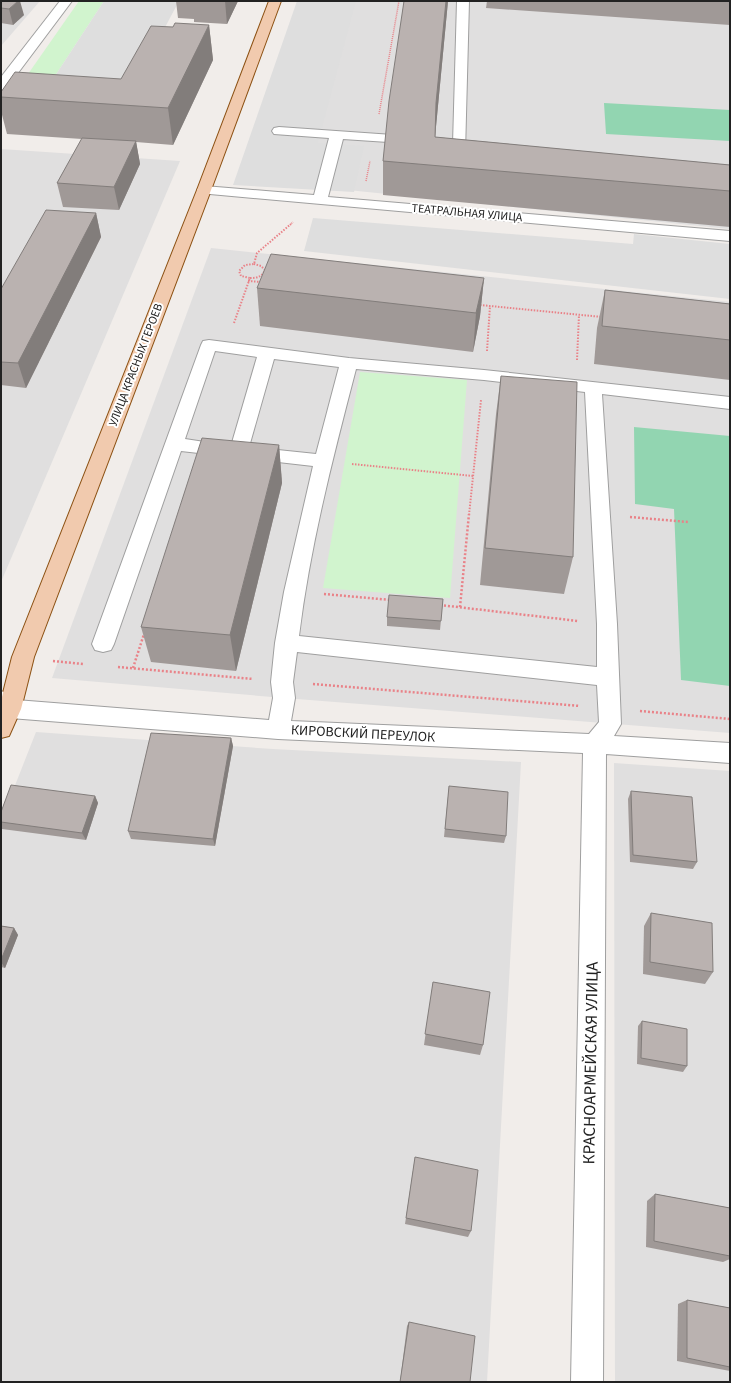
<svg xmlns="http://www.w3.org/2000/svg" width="731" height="1383" viewBox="0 0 731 1383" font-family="'Source Sans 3',sans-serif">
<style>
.residential{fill:#e0dfdf}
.park{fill:#d1f4ce}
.pitch{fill:#92d5b1}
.parking{fill:#dedede}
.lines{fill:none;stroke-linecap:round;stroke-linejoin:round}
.minor-casing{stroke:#9f9f9f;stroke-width:2}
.major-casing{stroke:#8c5113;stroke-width:2}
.path-far2{stroke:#e98288;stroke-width:1.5;stroke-dasharray:1 1;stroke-linecap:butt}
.path-far1{stroke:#e98288;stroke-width:2;stroke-dasharray:1.5 1.5;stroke-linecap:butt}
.path{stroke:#e98288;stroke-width:2.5;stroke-dasharray:2 2;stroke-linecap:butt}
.minor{fill:#fff;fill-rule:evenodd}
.major{fill:#f1caae;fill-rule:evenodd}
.wall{fill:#a09997}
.shaded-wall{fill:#827d7b}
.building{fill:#bab2b0;stroke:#827d7b}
.labels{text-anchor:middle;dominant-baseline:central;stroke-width:4;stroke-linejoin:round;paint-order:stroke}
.far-street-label{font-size:12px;fill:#222;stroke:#fff}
.street-label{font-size:14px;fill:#222;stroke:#fff}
.near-street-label{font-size:17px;fill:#222;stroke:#fff}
</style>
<rect width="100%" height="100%" fill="#f1edea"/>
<g class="residential">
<path d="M1 1H40L1 46Z"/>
<path d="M312 1H730V229L259 181Z"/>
<path d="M1 149 180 161 1 582Z"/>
<path d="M211 248 730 302V733L284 698 52 678Z"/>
<path d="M36 732 273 749 521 762 487 1382H1V821Z"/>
<path d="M614 763 730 771V1382H615Z"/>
</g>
<g class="park">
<path d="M79 1H104L40 99 12 97Z"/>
<path d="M360 372 467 380 450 598 323 588Z"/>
</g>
<g class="pitch">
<path d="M604 103 730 110V141L606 134Z"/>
<path d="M634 427 730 436V686L681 680 674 509 635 504Z"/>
</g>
<g class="parking">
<path d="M104 1H179L121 110 40 99Z"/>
<path d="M297 1H356L318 143 364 146 354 192 233 185Z"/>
<path d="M313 218 633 244 634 234 730 244V299L304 251Z"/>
</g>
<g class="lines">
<defs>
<g id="minor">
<path d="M60 1H72L6 89 1 90V77Z"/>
<path d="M457 1H469L465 153 476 155 478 158 476 161 471 162 453 160 451 157 453 144Z"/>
<path d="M279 127 393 135 395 138 393 141 388 142 343 139 328 197 730 231V241L199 193 197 190 199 187 204 186 314 195 329 138 274 134 272 131 274 128Z"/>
<path d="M209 340 349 358 484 370 730 397V409L602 394 617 624 621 724 614 736 730 743V763L606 754 603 1382H571L583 753 278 739 10 718 1 714V691L9 694 16 700 269 720 273 698 271 682 275 643 284 592 313 466 181 451 114 644 111 650 103 652 95 650 92 644 201 345 203 341ZM215 351 257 357 231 446 185 439ZM274 359 339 367 316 454 249 447ZM356 369 484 380 585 392 597 624V667L299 636C310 546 333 457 356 369ZM297 652 597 685 599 722 589 734 291 721 295 698 293 682Z"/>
</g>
<path id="major" d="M269 1H281L211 190 34 657 21 709 9 736 1 738V701L12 657 197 190Z"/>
</defs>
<use href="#minor" class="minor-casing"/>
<use href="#major" class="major-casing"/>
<g class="path-far2">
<path d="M379 114 399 1"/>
<path d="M366 181 370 161"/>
<path d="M290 225 293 222"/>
</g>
<g class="path-far1">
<path d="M250 278C257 278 262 277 265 270L261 266 254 264"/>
<path d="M248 281 262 282"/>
<path d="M480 305 602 317"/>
<path d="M234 323 250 278 241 276 239 271 245 265 254 264 257 253 291 224"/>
<path d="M487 351 490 306"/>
<path d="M577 360 579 315"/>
<path d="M352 464 473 476"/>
<path d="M469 515 481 400"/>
</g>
<g class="path">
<path d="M630 517 688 522"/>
<path d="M324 594 391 600"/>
<path d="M440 605 578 621"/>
<path d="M460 607 469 514"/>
<path d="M53 661 83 664"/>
<path d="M118 667 253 679"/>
<path d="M133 668 144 634"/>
<path d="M313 684 580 706"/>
<path d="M640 711 730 719"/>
</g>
<use href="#minor" class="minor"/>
<use href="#major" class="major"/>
</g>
<g class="wall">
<path d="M1 1 24 15 13 25 1 23Z"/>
<path d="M176 1H238L227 24 194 22V19L178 18Z"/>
<path d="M404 1H448L435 137 730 165V227L383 195V161Z"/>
<path d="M487 1H730V25L486 8Z"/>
<path d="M209 25 213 60 173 145 136 142 140 164 119 210 63 207 57 183 82 139 7 134 1 111V92L121 79 173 27Z"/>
<path d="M96 213 101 237 26 388 1 385V289Z"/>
<path d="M484 278 480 316 473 352 260 326 257 288Z"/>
<path d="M605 290 730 304V380L594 364 597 328Z"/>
<path d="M501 376 573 557 564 594 480 585 496 414Z"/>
<path d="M279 445 282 483 236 671 151 662 141 627Z"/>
<path d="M443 599 440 630 387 626V617Z"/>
<path d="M231 738 233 746 215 846 131 839 128 831Z"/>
<path d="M449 786 506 836 504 843 444 837Z"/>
<path d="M631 791 697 862 693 869 630 862 628 799Z"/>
<path d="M95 796 98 803 86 840 2 829 1 828V812Z"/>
<path d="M651 913 713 972 705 984 643 974 644 926Z"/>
<path d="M1 926 14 928 18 935 5 968 1 967Z"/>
<path d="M433 982 483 1045 480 1055 424 1045Z"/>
<path d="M642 1021 687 1066 683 1072 637 1064 638 1026Z"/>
<path d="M415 1157 471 1231 468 1237 405 1224Z"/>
<path d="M655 1194 730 1208V1259L723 1262 646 1247 647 1201Z"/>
<path d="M687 1300 730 1308V1371L677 1361 678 1304Z"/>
<path d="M409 1322 470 1382H400L407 1326Z"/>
</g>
<g class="shaded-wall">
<path d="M18 1H20L24 15 13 25 9 9Z"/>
<path d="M225 1H238L227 24Z"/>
<path d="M446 1H448L435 137 436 103Z"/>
<path d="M209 25 213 60 173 145 168 108Z"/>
<path d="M136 141 140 164 119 210 114 187Z"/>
<path d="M96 213 101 237 26 388 18 363Z"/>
<path d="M484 278 480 316 473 352 476 313Z"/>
<path d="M279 445 282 483 236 671 230 635Z"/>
<path d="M231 738 233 746 215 846 213 839Z"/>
<path d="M95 796 98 803 86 840 82 833Z"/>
<path d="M14 928 18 935 5 968 1 962V960Z"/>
</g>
<g class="building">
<path d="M1 1H18L9 9 1 8Z"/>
<path d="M404 1H446L436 103 435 137 730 165V191L383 161 389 101Z"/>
<path d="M175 23 209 25 168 108 1 97V92L15 72 121 79 151 26 173 27Z"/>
<path d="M82 138 136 141 114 187 57 183Z"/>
<path d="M46 210 96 213 18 363 1 362V289Z"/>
<path d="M271 254 484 278 476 313 257 288Z"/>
<path d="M605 290 730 304V340L602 326Z"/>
<path d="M501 376 577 382 573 557 485 548Z"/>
<path d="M202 438 279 445 230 635 141 627Z"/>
<path d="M389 595 443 599 441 621 387 617Z"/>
<path d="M151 733 231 738 213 839 128 831Z"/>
<path d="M11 785 95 796 82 833 1 822V812Z"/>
<path d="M449 786 508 792 506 836 445 829Z"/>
<path d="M631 791 692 797 697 862 633 855Z"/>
<path d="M651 913 712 923 713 972 650 962Z"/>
<path d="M1 926 14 928 1 960Z"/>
<path d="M433 982 490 992 483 1045 425 1034Z"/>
<path d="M642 1021 687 1029V1066L641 1058Z"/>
<path d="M415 1157 478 1170 471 1231 406 1218Z"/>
<path d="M655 1194 730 1208V1256L654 1241Z"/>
<path d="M687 1300 730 1308V1367L687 1358Z"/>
<path d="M409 1322 475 1336 470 1382H400Z"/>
</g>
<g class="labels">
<g class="far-street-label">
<text transform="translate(467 213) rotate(5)">ТЕАТРАЛЬНАЯ УЛИЦА</text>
<text transform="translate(136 365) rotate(-69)">УЛИЦА КРАСНЫХ ГЕРОЕВ</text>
</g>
<g class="street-label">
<text transform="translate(363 734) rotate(3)">КИРОВСКИЙ ПЕРЕУЛОК</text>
</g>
<g class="near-street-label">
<text transform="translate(591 1063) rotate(-89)">КРАСНОАРМЕЙСКАЯ УЛИЦА</text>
</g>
</g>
<rect width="731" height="1383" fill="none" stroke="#222222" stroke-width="4"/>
</svg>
